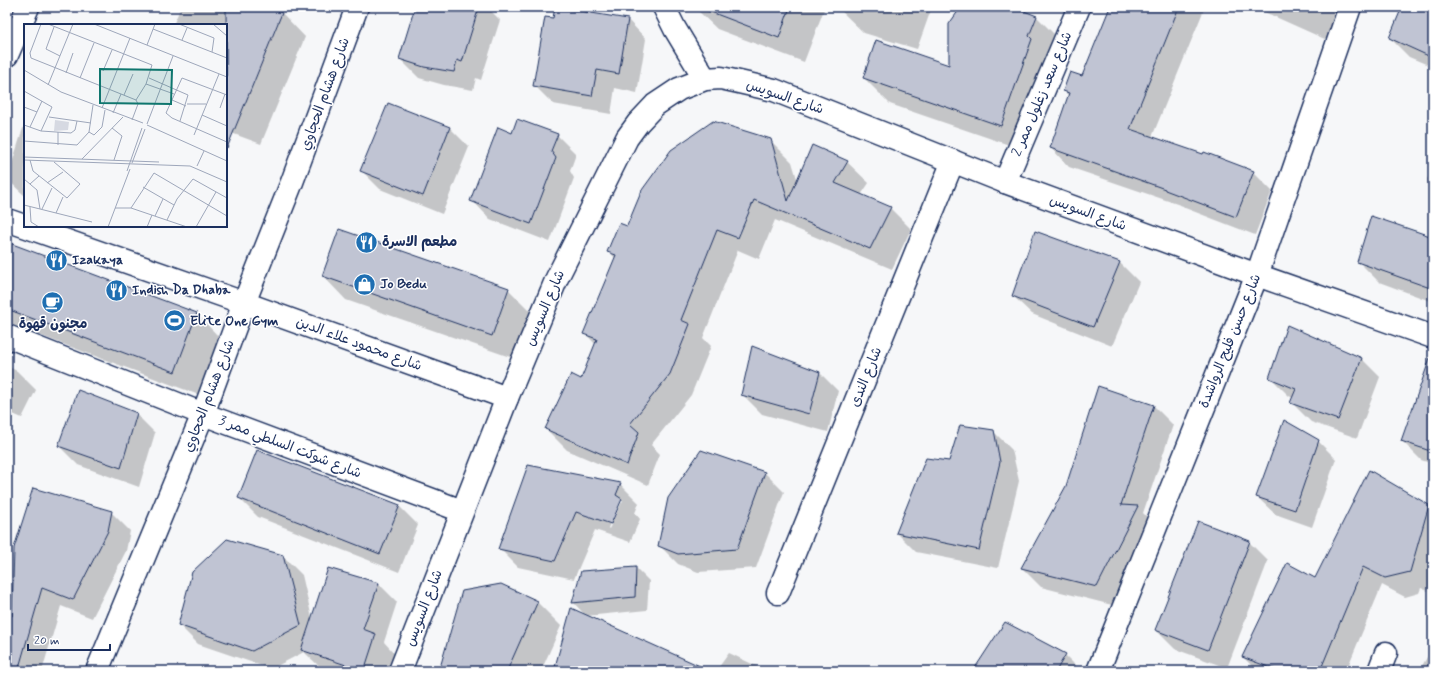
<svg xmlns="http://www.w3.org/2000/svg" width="1440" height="678" viewBox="0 0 1440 678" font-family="Mynerve,'Playpen Sans Arabic',sans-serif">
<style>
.shadow{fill:#0003;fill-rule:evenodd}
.building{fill:#c0c4d3;stroke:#1b2f5e}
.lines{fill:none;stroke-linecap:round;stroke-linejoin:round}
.minor-casing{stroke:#1b2f5e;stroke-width:25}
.minor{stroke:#fff;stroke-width:22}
.labels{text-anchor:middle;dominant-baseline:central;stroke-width:3;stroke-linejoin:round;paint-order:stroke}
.street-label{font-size:14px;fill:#1b2f5e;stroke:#fff}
.poi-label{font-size:14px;font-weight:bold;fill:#1b2f5e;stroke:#fff;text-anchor:start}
.inset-road{fill:none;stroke:#9ea7bb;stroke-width:1}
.view{fill:#0f766e;fill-opacity:0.15;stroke:#0f766e;stroke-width:2}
.inset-edge{fill:none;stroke:#1b2f5e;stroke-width:2}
</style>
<rect width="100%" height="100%" fill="#f6f7f9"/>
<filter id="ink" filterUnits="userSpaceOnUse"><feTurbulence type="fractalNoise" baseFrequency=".025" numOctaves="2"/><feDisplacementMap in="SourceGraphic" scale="8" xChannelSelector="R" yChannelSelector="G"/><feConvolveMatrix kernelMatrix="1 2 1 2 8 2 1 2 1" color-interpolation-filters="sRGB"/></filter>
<g filter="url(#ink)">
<g class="shadow">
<path d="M181 7H234L247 12 253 7H266L282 13 305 37 261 144 226 131V25H173Z"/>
<path d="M416 7H487L500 20 481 80 476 78 473 90 444 85 419 78 400 59Z"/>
<path d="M694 7H825L804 62 717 29Z"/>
<path d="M837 7H932L917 49 864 33Z"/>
<path d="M962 7H1011L1037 17 1062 42 1027 151 890 104 864 78 950 67Z"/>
<path d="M1111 7H1205L1152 137 1253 172 1272 191 1255 235 1185 208 1183 206 1069 167 1051 148 1069 96 1064 91 1082 77Z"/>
<path d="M1253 7H1338L1327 40Z"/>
<path d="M1403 7H1433V67L1409 57 1390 38Z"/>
<path d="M554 19 628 20 646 39 637 93 615 88 611 114 553 104 534 85Z"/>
<path d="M389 104 450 128 469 147 442 214 380 189 361 170Z"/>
<path d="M25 122V196L7 179Z"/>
<path d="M512 134 557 135 576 154 570 171 574 178 550 242 490 219 472 200Z"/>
<path d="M770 140 792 162 798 182 812 146 847 162 869 183 861 195 890 208 911 229 892 269 775 220 759 259 738 250 703 338 711 346 691 395 651 445 660 454 648 485 567 450 546 429 582 380 596 345 585 333 615 258 609 251 628 228Z"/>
<path d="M1433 171V233L1427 179Z"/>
<path d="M1035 232 1120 263 1139 282 1112 346 1032 314 1013 296Z"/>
<path d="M1433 238V302L1379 282 1358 261Z"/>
<path d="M7 243 197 314 220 338 199 395 7 323Z"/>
<path d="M323 276 508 289 532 313 516 359 346 300Z"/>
<path d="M1361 358 1380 377 1357 438 1311 422 1292 403 1293 398 1289 396 1270 377Z"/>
<path d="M7 366 17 371 36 390 22 418 13 414 7 430Z"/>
<path d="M819 372 838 391 828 432 762 414 743 395Z"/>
<path d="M1433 385V464L1421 460 1402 441Z"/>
<path d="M1099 387 1154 406 1173 425 1143 513 1156 526 1116 606 1041 587 1022 568 1067 487Z"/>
<path d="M136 414 155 433 139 487 78 465 59 446Z"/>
<path d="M993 431 1012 450 1019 481 998 568 916 552 897 533 949 462Z"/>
<path d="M1318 441 1336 459 1312 527 1275 514 1257 497Z"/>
<path d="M765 473 784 492 756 568 698 572 678 564 659 545Z"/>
<path d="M620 484 639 503 635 513 640 519 630 542 595 530 574 579 518 567 499 548ZM621 499 623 500 609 529 608 528Z"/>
<path d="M239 498 399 506 418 525 399 572 258 517Z"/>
<path d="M1429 506 1433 510V574L1428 591 1421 588 1419 593 1405 597 1382 585 1346 671H1257L1243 657 1315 580Z"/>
<path d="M111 512 130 531 126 551 92 618 61 606 42 671H7V597L14 600Z"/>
<path d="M1249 542 1268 561 1227 668 1175 649 1156 630Z"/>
<path d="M283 556 302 575 312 618 378 583 397 602 384 642 395 654 389 671H329L321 668 304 652 271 669 198 644 179 625Z"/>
<path d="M636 568 649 581 647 610 586 616 573 602Z"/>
<path d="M537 602 561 626 541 671H440Z"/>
<path d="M571 609 691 671H555Z"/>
<path d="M1433 647V671H1419Z"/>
<path d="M729 653 767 671H716Z"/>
<path d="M1065 655 1081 671H974Z"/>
<path d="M220 668 223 671H196Z"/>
</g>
<g class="building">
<path d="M226 7H237L247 11 251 7H269L282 13 227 148Z"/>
<path d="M415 7H479L462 62 457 60 454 72 424 67 399 59Z"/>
<path d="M555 7 628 19 619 74 597 70 592 96 533 86 545 17 553 18Z"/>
<path d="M703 7H790L779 38 703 9Z"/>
<path d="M961 7H1014L1037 16 1029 36 1032 39 1001 126 863 78 876 40 949 65V24Z"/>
<path d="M1110 7H1179L1130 129 1203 154 1204 152 1254 171 1236 217 1165 190V189L1050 148 1069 93 1063 91 1070 72 1082 76Z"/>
<path d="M1402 7H1433V58L1389 38Z"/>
<path d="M388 103 450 127 423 196 360 171Z"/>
<path d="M517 119 558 134 551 151 556 158 531 224 470 201 498 127 512 133Z"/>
<path d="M713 121 771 139 788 201 812 145 848 161 835 183 891 207 870 249 754 200 738 238 717 230 681 320 690 324 670 374 630 424 639 432 627 465 545 429 571 374 581 379 597 339 583 334 616 255 607 252 619 223 627 226 642 190 671 150Z"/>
<path d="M1371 216 1433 237V289L1357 262Z"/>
<path d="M339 229 509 288 492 336 322 276Z"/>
<path d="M1035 231 1120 262 1093 327 1012 296Z"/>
<path d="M7 242 197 313 175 372 7 309Z"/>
<path d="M1287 325 1362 358 1338 420 1290 403 1296 389 1269 378Z"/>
<path d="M752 346 820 372 809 414 741 395Z"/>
<path d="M1430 358H1433V452L1401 441Z"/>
<path d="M1098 386 1154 405 1121 505 1138 506 1097 587 1021 568 1066 486Z"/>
<path d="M78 390 137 413 121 468 58 446Z"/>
<path d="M1284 420 1319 440 1295 510 1256 497Z"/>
<path d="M960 425 994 430 1000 462 979 550 896 533 926 458 949 461Z"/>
<path d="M257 450 400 505 380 554 238 498Z"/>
<path d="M701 450 765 472 737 549 678 554 658 546 668 498Z"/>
<path d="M528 465 621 483 616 495 622 499 611 524 576 512 555 561 498 549Z"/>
<path d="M1369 470 1429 505 1410 572 1385 578 1363 567 1320 671H1279L1242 657 1287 563 1315 578Z"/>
<path d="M33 488 112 511 108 531 73 600 42 588 18 671H7V614L12 616 14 548Z"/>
<path d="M1198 521 1250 541 1208 650 1155 630Z"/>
<path d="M227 539 283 555 301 625 252 651 178 625 192 572Z"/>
<path d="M636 567 635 597 572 603 581 571Z"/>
<path d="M328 568 379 583 363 629 376 634 364 671 301 650Z"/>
<path d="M501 584 538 601 507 671H439L462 591Z"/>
<path d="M571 608 711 671H569L555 667Z"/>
<path d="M1005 622 1066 654 1056 671H973Z"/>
</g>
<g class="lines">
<defs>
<g id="minor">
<path d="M664 7 675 29 705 79"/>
<path d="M7 55 28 7"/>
<path d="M1005 182 1079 7"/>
<path d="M7 220 244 303 507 398"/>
<path d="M7 336 203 414 462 511"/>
<path d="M778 593 953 161"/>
<path d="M97 671 203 414 244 303 292 182 357 7"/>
<path d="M400 671 507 398 557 278 627 138 638 123 655 105 679 89 705 79 721 78 739 82 774 90 1005 182 1257 275 1433 337"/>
<path d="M1098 671 1257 275 1350 7"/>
<path d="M1379 671 1386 653"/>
</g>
</defs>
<use href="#minor" class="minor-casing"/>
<use href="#minor" class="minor"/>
</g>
</g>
<defs>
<symbol id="restaurant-disc" viewBox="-11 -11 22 22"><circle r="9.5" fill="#1f6fb2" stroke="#fff"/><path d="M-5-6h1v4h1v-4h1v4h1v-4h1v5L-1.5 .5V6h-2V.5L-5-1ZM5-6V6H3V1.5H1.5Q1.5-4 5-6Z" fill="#fff"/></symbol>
<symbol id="shop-disc" viewBox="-11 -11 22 22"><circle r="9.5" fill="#1f6fb2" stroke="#fff"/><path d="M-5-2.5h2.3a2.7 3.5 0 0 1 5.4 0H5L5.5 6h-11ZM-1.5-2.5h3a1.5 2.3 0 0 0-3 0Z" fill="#fff"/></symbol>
<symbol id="cafe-disc" viewBox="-11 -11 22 22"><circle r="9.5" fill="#1f6fb2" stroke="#fff"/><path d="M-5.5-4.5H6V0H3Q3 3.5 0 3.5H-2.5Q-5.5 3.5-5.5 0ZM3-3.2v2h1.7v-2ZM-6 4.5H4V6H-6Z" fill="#fff"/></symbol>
<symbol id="stadium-disc" viewBox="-11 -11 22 22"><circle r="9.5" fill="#1f6fb2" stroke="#fff"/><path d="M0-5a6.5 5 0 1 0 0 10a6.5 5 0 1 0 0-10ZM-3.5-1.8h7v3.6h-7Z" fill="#fff"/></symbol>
</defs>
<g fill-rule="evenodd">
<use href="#restaurant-disc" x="354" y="230" width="25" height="25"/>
<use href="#restaurant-disc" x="44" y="248" width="25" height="25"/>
<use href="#shop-disc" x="352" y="272" width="25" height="25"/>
<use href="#restaurant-disc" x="104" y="278" width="25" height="25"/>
<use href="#cafe-disc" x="40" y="290" width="25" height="25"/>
<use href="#stadium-disc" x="162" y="308" width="25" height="25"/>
</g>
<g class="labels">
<g class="street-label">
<text transform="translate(325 94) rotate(-70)">شارع هشام الحجاوي</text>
<text transform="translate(1042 94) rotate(-67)">شارع سعد زغلول ممر 2</text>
<text transform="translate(785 97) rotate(19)">شارع السويس</text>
<text transform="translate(1088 213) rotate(20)">شارع السويس</text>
<text transform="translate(545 308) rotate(-67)">شارع السويس</text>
<text transform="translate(1230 341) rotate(-68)">شارع حسن فليح الرواشدة</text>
<text transform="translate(359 344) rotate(20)">شارع محمود علاء الدين</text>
<text transform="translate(866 377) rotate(-68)">شارع الندى</text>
<text transform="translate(209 396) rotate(-69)">شارع هشام الحجاوي</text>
<text transform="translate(290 447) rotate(21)">شارع شوكت السلطي ممر 3</text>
<text transform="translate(424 608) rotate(-69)">شارع السويس</text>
</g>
<g class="poi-label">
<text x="382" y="242">مطعم الاسرة</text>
<text x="72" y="260">Izakaya</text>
<text x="380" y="284">Jo Bedu</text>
<text x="132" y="290">Indish Da Dhaba</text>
<text x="190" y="321">Elite One Gym</text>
<text x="53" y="324" text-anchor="middle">مجنون قهوة</text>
</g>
</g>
<g transform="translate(24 24)">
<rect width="203" height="203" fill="#f6f7f9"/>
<path d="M31 96 45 98 44 106 30 107Z" fill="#d6d9e2"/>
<path class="inset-road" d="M17 0 6 29 7 34 112 76M24 0 128 41 122 60 112 76M70 0 203 53M155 0 190 14 188 28M189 0 203 12M30 3 22 25 36 32M129 5 203 34M158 16 163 4M123 21 131 0M0 46 37 68 119 99M79 47 88 26M42 49 49 29M56 54 70 19M125 54 164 71 156 97M122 60 150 70M24 61 49 0M0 67 28 83 17 107M100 71 109 50M203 71 158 54 142 89 148 94 203 118M148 76 162 82M163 80H182M0 83 13 88M78 84 106 14M196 84 201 70M89 89 97 70M178 91 203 102M25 93 67 99M108 96 114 80 112 76M123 100 149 32M0 101 17 107 47 109 51 106 53 97M123 101 203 137M6 103 18 77M88 104 98 112 90 136M65 108 70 111 78 103 81 86M170 111 195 50M0 117 53 121 65 108 69 81M34 121V108M0 133 135 138M58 135 99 93M0 136 166 142 203 158M6 136 9 147 43 174 56 160 30 138M108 139 121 105M173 142 180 127M103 147 118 104M0 155 13 166 16 185M23 159 39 148M6 160 15 152M119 163 150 181M0 181 68 198M6 183 7 198 15 203M91 184H107L163 203M107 184 130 149 203 192M18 185 28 164M32 189 39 173M131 192 139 175M143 196 153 175 169 155 203 174M84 203 106 145M123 203 128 191M172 203 192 168"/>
<path class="view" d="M76 45 148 46 147 80 76 79Z"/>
<rect width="203" height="203" class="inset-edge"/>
</g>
<rect width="1440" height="678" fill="none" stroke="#fff" stroke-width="24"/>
<rect x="12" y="12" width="1416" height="654" fill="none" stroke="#1b2f5e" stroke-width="1.5" filter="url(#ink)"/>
<path d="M28 644v6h82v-6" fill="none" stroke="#1b2f5e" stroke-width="2"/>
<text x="34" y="644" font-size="12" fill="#1b2f5e" stroke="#ffffff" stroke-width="3" paint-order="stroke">20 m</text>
</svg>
